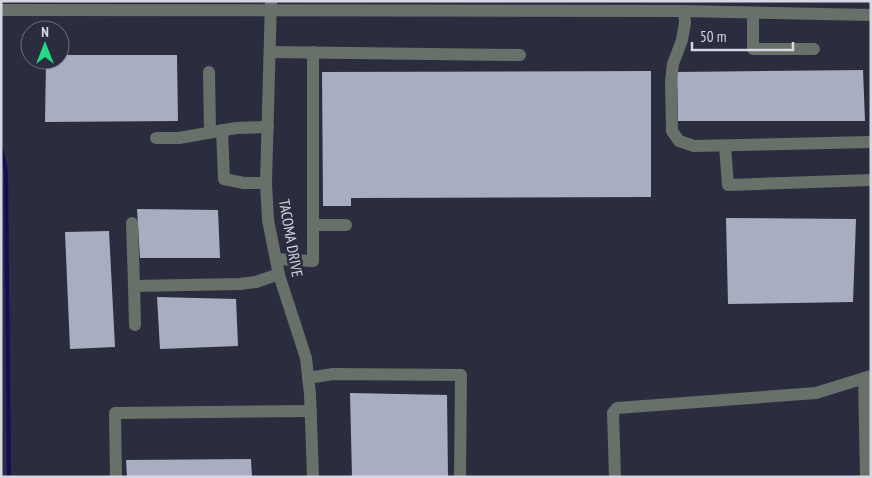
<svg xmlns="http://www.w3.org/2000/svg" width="872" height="478" viewBox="0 0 872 478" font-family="'PT Sans Narrow',sans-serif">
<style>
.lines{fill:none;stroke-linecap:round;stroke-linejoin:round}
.stream{stroke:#160c55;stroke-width:4}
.building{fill:#a9adc2}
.minor{stroke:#68706a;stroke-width:12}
.labels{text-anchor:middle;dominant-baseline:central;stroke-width:5;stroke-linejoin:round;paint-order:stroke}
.street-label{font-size:15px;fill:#d5d7e2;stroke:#2a2d3d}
</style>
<rect width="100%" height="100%" fill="#2a2d3d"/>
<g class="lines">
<path class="stream" d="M1 148 6 171 9 477"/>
</g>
<g class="building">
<path d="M60 55H177L178 121 45 122 46 60H60Z"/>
<path d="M863 70 865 121H678L677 72Z"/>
<path d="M651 71V197L351 198V206H323L322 72Z"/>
<path d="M137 209 218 210 220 258H140Z"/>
<path d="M726 218 856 219 853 302 728 304Z"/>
<path d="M109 231 115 347 70 349 65 232Z"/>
<path d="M157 297 236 299 238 346 160 349Z"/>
<path d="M350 393 447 395 448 477H352Z"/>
<path d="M251 459 252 477H127L126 460Z"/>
</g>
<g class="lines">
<g class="minor">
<path d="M271 1 266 183 268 220 279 275 306 358 310 394 313 477"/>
<path d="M1 10 684 11 871 15"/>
<path d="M684 11 685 23 682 40 673 64 671 81 672 131 679 141 694 146 871 142"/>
<path d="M753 13V49H814"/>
<path d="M270 52 520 55"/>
<path d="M209 72 210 132"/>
<path d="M222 130 224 179 244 183H266"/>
<path d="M156 138H179L236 128 268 127"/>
<path d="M725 146 728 185 871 180"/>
<path d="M132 223 134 286"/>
<path d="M313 225H346"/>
<path d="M276 259 313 261V52"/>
<path d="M135 325 134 286 240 284 256 282 279 274"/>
<path d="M308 378 333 374 461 375 460 477"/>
<path d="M864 378 866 477"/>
<path d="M116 477 115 413 311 411"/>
<path d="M615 477 613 413 617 408 816 393 871 376"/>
</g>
</g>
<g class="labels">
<g class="street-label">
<text transform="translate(291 238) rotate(80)">TACOMA DRIVE</text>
</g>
</g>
<rect width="872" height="478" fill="none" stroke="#d5d7e2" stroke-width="5"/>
<g transform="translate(45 45)"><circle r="24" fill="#2a2d3d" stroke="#6e717f"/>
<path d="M0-4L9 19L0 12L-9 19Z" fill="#26d885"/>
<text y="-8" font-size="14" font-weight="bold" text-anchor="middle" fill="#d5d7e2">N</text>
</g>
<path d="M692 42v8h101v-8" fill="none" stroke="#d5d7e2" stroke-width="2.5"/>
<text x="700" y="42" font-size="15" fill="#d5d7e2" stroke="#2a2d3d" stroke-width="4" paint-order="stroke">50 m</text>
</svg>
